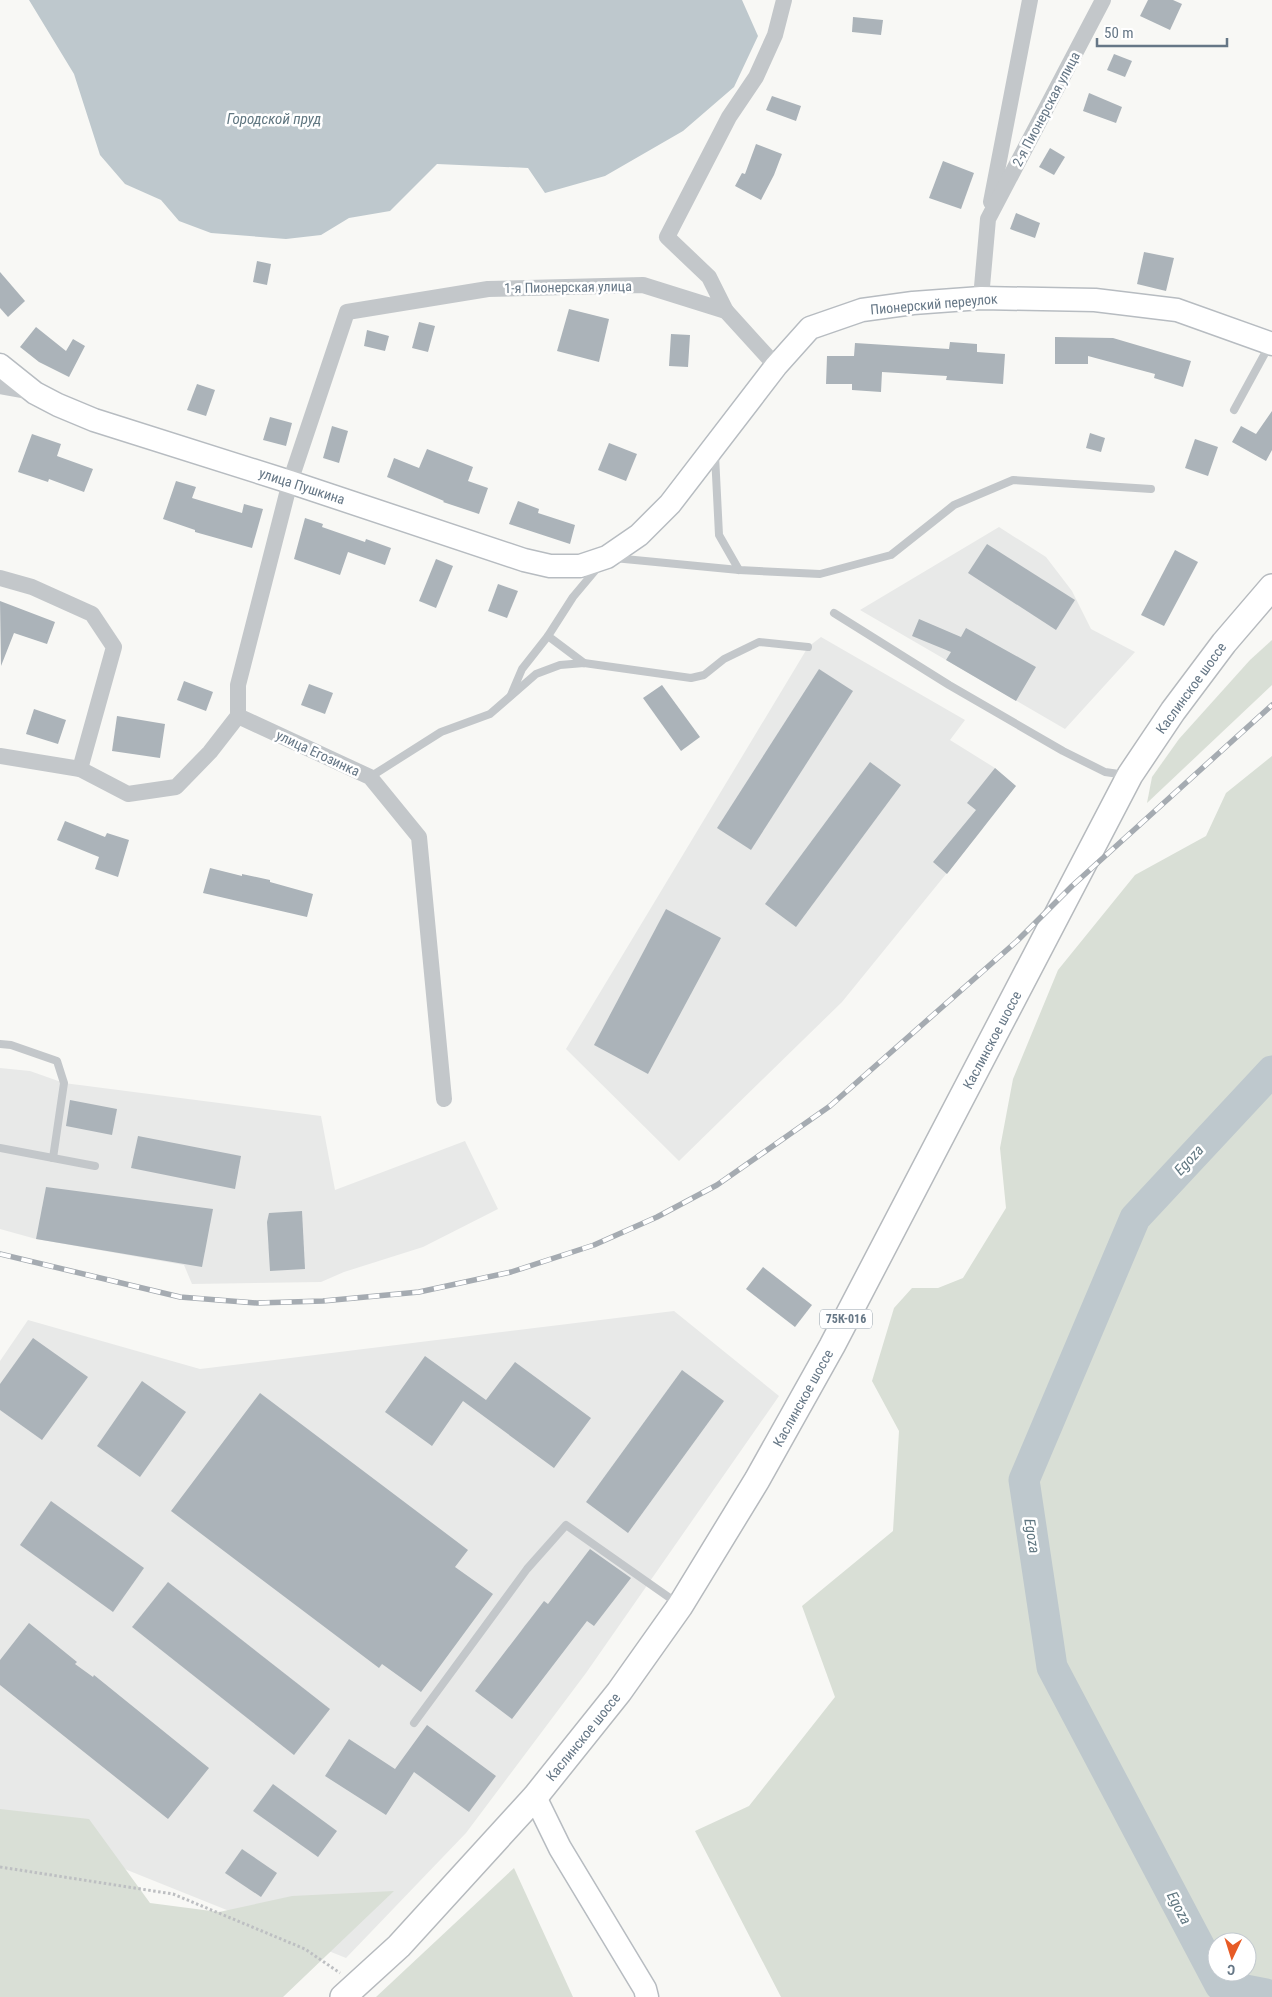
<svg xmlns="http://www.w3.org/2000/svg" width="1272" height="1997" viewBox="0 0 1272 1997" font-family="'Roboto Condensed',sans-serif">
<style>
.built{fill:#e8e9e8}
.green{fill:#d9dfd6;fill-rule:evenodd}
.water{fill:#bec8cd}
.lines{fill:none;stroke-linecap:round;stroke-linejoin:round}
.river{stroke:#bec8cd;stroke-width:31}
.building{fill:#abb3b9}
.secondary-casing{stroke:#b7bcc1;stroke-width:25}
.primary-casing{stroke:#b6babe;stroke-width:28}
.path{stroke:#bdbfc2;stroke-width:3;stroke-dasharray:2.5 2.5;stroke-linecap:butt}
.lane{stroke:#c3c7ca;stroke-width:8}
.street{stroke:#c3c7ca;stroke-width:16}
.secondary{stroke:#fff;stroke-width:22}
.primary{stroke:#fff;stroke-width:25}
.rail-casing{stroke:#a5abb1;stroke-width:5.5}
.rail{stroke:#fff;stroke-width:4;stroke-dasharray:11;stroke-linecap:butt}
.labels{text-anchor:middle;dominant-baseline:central;stroke-width:5;stroke-linejoin:round;paint-order:stroke}
.shield{fill:#fff;stroke:#94a0aa;stroke-width:1}
.shield-label{font-size:12px;font-weight:bold;fill:#667786}
.street-label{font-size:14px;fill:#667786;stroke:#fff}
.water-label{font-size:15px;font-style:italic;fill:#627882;stroke:#fff}
</style>
<rect width="100%" height="100%" fill="#f8f8f5"/>
<g class="built">
<path d="M999 527 1046 557 1072 591 1091 629 1135 652 1065 729 860 610Z"/>
<path d="M821 637 965 720 950 740 995 768 1016 786 988 820 981 831 842 1002 679 1161 566 1049 808 647Z"/>
<path d="M0 1068 30 1071 64 1083 321 1116 335 1190 465 1141 498 1209 423 1247 344 1272 321 1282 192 1284 184 1265 36 1239 0 1229Z"/>
<path d="M674 1311 779 1396 586 1673 466 1833 346 1958 0 1819V1361L28 1320 200 1369Z"/>
</g>
<g class="green">
<path d="M1272 640V685L1147 803 1152 777 1179 739 1250 660Z"/>
<path d="M1272 756V1997H781L695 1831 749 1806 835 1697 802 1606 893 1531 899 1431 872 1381 894 1308 912 1288H938L963 1278 1006 1208 1000 1148 1013 1079 1058 970 1135 875 1206 836 1226 793ZM1217 1942H1247V1972H1217Z"/>
<path d="M0 1809 89 1819 150 1903 219 1912 292 1896 394 1891 283 1997H0Z"/>
<path d="M514 1868 573 1997H376Z"/>
</g>
<path class="water" d="M29 0H742L758 36 734 87 683 131 605 176 545 193 528 168 437 164 390 211 349 218 321 235 286 239 211 233 179 221 161 200 125 184 100 155 74 74Z"/>
<g class="lines">
<path class="river" d="M1269 1997 1266 1994 1220 1985 1052 1667 1024 1480 1135 1218 1272 1071"/>
</g>
<g class="building">
<path d="M1148 0H1173L1182 4 1170 30 1140 16Z"/>
<path d="M853 17 883 20 881 35 852 32Z"/>
<path d="M1114 54 1132 61 1125 77 1107 70Z"/>
<path d="M1089 93 1122 107 1116 123 1083 111Z"/>
<path d="M772 96 801 106 796 121 766 110Z"/>
<path d="M756 144 782 154 774 175 761 200 735 186 742 173 745 174Z"/>
<path d="M1050 148 1065 157 1054 175 1039 167Z"/>
<path d="M943 161 974 173 961 209 929 198Z"/>
<path d="M1016 213 1040 223 1035 238 1010 229Z"/>
<path d="M1144 252 1174 258 1166 291 1137 284Z"/>
<path d="M257 261 271 264 267 285 253 282Z"/>
<path d="M0 272 25 301 8 317 0 308Z"/>
<path d="M569 309 609 319 599 362 557 351Z"/>
<path d="M419 322 435 326 428 352 412 348Z"/>
<path d="M36 327 66 351 73 339 85 346 69 377 39 362 20 347Z"/>
<path d="M367 330 389 336 385 351 364 346Z"/>
<path d="M671 334 690 335 688 367 669 366Z"/>
<path d="M1055 337 1113 338 1191 361 1183 387 1154 378 1155 374 1088 356V364H1055Z"/>
<path d="M950 342 977 344V352L1005 354 1003 384 946 380 947 376 882 372 881 392 852 390V384H826L827 356H854L855 343 949 349Z"/>
<path d="M197 384 215 390 206 416 187 410Z"/>
<path d="M1272 411V450L1266 461 1232 442 1241 426 1256 434Z"/>
<path d="M270 417 292 423 286 446 263 440Z"/>
<path d="M332 426 348 431 339 463 323 458Z"/>
<path d="M1090 433 1105 438 1101 452 1086 448Z"/>
<path d="M32 434 61 444 57 456 93 469 84 492 49 479 48 482 18 472Z"/>
<path d="M1195 439 1218 447 1208 476 1185 468Z"/>
<path d="M609 443 637 454 626 481 598 470Z"/>
<path d="M427 449 473 467 468 481 488 488 479 514 443 502 444 501 387 477 394 458 419 468Z"/>
<path d="M176 481 196 487 192 498 242 513 244 504 263 509 252 548 195 532V530L163 519Z"/>
<path d="M518 501 539 509 538 513 575 525 570 544 509 524Z"/>
<path d="M305 518 323 524 322 527 365 542 366 539 391 548 385 565 348 552 340 575 294 559Z"/>
<path d="M987 544 1075 600 1056 630 968 573Z"/>
<path d="M1175 550 1198 562 1164 626 1141 615Z"/>
<path d="M436 559 453 566 436 608 419 601Z"/>
<path d="M498 584 518 591 507 618 488 611Z"/>
<path d="M0 601 55 622 47 644 14 633 1 666Z"/>
<path d="M919 619 961 637 966 628 1036 667 1016 701 946 660 951 652 912 636Z"/>
<path d="M819 669 853 691 751 850 717 828Z"/>
<path d="M184 681 213 692 206 711 177 700Z"/>
<path d="M309 684 333 693 325 714 301 705Z"/>
<path d="M662 685 700 737 681 751 643 698Z"/>
<path d="M34 709 66 720 58 744 26 734Z"/>
<path d="M117 716 165 724 160 758 112 751Z"/>
<path d="M870 762 901 785 796 927 765 904Z"/>
<path d="M995 768 1016 786 947 874 933 862 976 810 967 803Z"/>
<path d="M65 821 105 837 107 833 129 840 118 877 95 869 99 857 57 840Z"/>
<path d="M210 868 242 876V874L270 880V882L313 894 307 917 203 893Z"/>
<path d="M666 909 721 938 648 1074 594 1045Z"/>
<path d="M70 1100 117 1109 112 1135 66 1126Z"/>
<path d="M138 1136 241 1156 235 1189 131 1168Z"/>
<path d="M46 1187 213 1209 202 1267 36 1239Z"/>
<path d="M302 1211 305 1269 270 1271 267 1222 269 1213Z"/>
<path d="M763 1267 812 1305 795 1327 746 1289Z"/>
<path d="M33 1338 88 1377 42 1440 0 1410V1384Z"/>
<path d="M425 1356 486 1400 515 1362 591 1418 554 1468 463 1401 432 1446 385 1412Z"/>
<path d="M682 1370 724 1401 628 1533 586 1502Z"/>
<path d="M142 1381 186 1412 140 1477 97 1446Z"/>
<path d="M260 1393 468 1550 455 1567 493 1594 421 1692 382 1664 379 1668 171 1511Z"/>
<path d="M51 1501 144 1568 113 1612 20 1545Z"/>
<path d="M590 1549 631 1578 594 1626 587 1621 512 1719 475 1691 544 1601 548 1604Z"/>
<path d="M168 1582 330 1709 294 1755 132 1627Z"/>
<path d="M29 1623 77 1662 75 1664 93 1677 94 1675 209 1768 168 1819 0 1685V1660Z"/>
<path d="M427 1725 496 1776 469 1812 414 1772 386 1815 325 1776 349 1739 395 1769Z"/>
<path d="M273 1784 337 1831 318 1857 253 1811Z"/>
<path d="M242 1849 277 1873 261 1897 225 1873Z"/>
</g>
<g class="lines">
<defs>
<g id="secondary">
<path d="M0 365 35 393 58 405 94 420 290 482 524 560 550 566H580L607 557 639 535 670 504 776 366 810 328 862 310 913 303 981 298 1095 300 1177 310 1272 344"/>
<path d="M535 1797 560 1848 645 1989 647 1997"/>
</g>
<path id="primary" d="M343 1997 399 1946 535 1797 619 1692 680 1606 757 1480 832 1346 1130 775 1173 711 1224 643 1272 587"/>
</defs>
<use href="#secondary" class="secondary-casing"/>
<use href="#primary" class="primary-casing"/>
<path class="path" d="M0 1867 173 1894 305 1949 340 1973"/>
<g class="lane">
<path d="M1234 410 1269 346"/>
<path d="M715 455 719 535 739 570"/>
<path d="M614 558 739 570 820 574 891 555 954 505 1013 480 1151 489"/>
<path d="M834 613 949 685 1063 751 1105 772 1126 775"/>
<path d="M584 663 548 636 573 597 599 566"/>
<path d="M511 695 522 669 548 636"/>
<path d="M370 777 441 732 490 714 536 674 560 665 584 663 691 678 704 675 724 659 759 642 808 647"/>
<path d="M0 1044 11 1045 57 1061 64 1083 53 1158"/>
<path d="M0 1148 95 1166"/>
<path d="M414 1723 527 1569 566 1525 677 1603"/>
</g>
<g class="street">
<path d="M991 202 1030 0"/>
<path d="M981 298 988 219 1103 0"/>
<path d="M726 311 776 366"/>
<path d="M0 386 32 392"/>
<path d="M0 578 32 587 92 614 114 647 80 769"/>
<path d="M238 716V685L290 482 347 312 488 289 643 285 726 311 709 277 667 237 729 117 756 77 775 35 784 0"/>
<path d="M0 756 80 769 128 794 176 787 210 752 238 716 370 777 419 837 444 1099"/>
</g>
<use href="#secondary" class="secondary"/>
<use href="#primary" class="primary"/>
<defs>
<path id="rail" d="M0 1254 180 1297 257 1303 323 1301 419 1292 511 1272 594 1245 657 1217 717 1185 830 1106 1017 941 1072 886 1272 705"/>
</defs>
<use href="#rail" class="rail-casing"/>
<use href="#rail" class="rail"/>
</g>
<g class="labels">
<rect class="shield" x="820" y="1309.5" width="52" height="19" rx="4"/>
<g class="shield-label">
<text x="846" y="1319">75К-016</text>
</g>
<g class="street-label">
<text transform="translate(1046 109) rotate(-62)">2-я Пионерская улица</text>
<text transform="translate(568 287) rotate(-1)">1-я Пионерская улица</text>
<text transform="translate(934 304) rotate(-5)">Пионерский переулок</text>
<text transform="translate(302 486) rotate(18)">улица Пушкина</text>
<text transform="translate(1191 688) rotate(-54)">Каслинское шоссе</text>
<text transform="translate(318 753) rotate(25)">улица Егозинка</text>
<text transform="translate(992 1040) rotate(-62)">Каслинское шоссе</text>
<text transform="translate(803 1398) rotate(-61)">Каслинское шоссе</text>
<text transform="translate(583 1737) rotate(-51)">Каслинское шоссе</text>
</g>
<g class="water-label">
<text x="274" y="119">Городской пруд</text>
<text transform="translate(1189 1160) rotate(-47)">Egoza</text>
<text transform="translate(1032 1536) rotate(81)">Egoza</text>
<text transform="translate(1179 1908) rotate(62)">Egoza</text>
</g>
</g>
<g transform="translate(1232 1957) rotate(184)"><circle r="24" fill="#ffffff" stroke="#c2c9cf"/>
<path d="M0-4L9 19L0 12L-9 19Z" fill="#e75b26"/>
<text y="-8" font-size="14" font-weight="bold" text-anchor="middle" fill="#667786">С</text>
</g>
<path d="M1097 38v8h130v-8" fill="none" stroke="#667786" stroke-width="2.5"/>
<text x="1104" y="38" font-size="15" fill="#667786" stroke="#ffffff" stroke-width="4" paint-order="stroke">50 m</text>
</svg>
